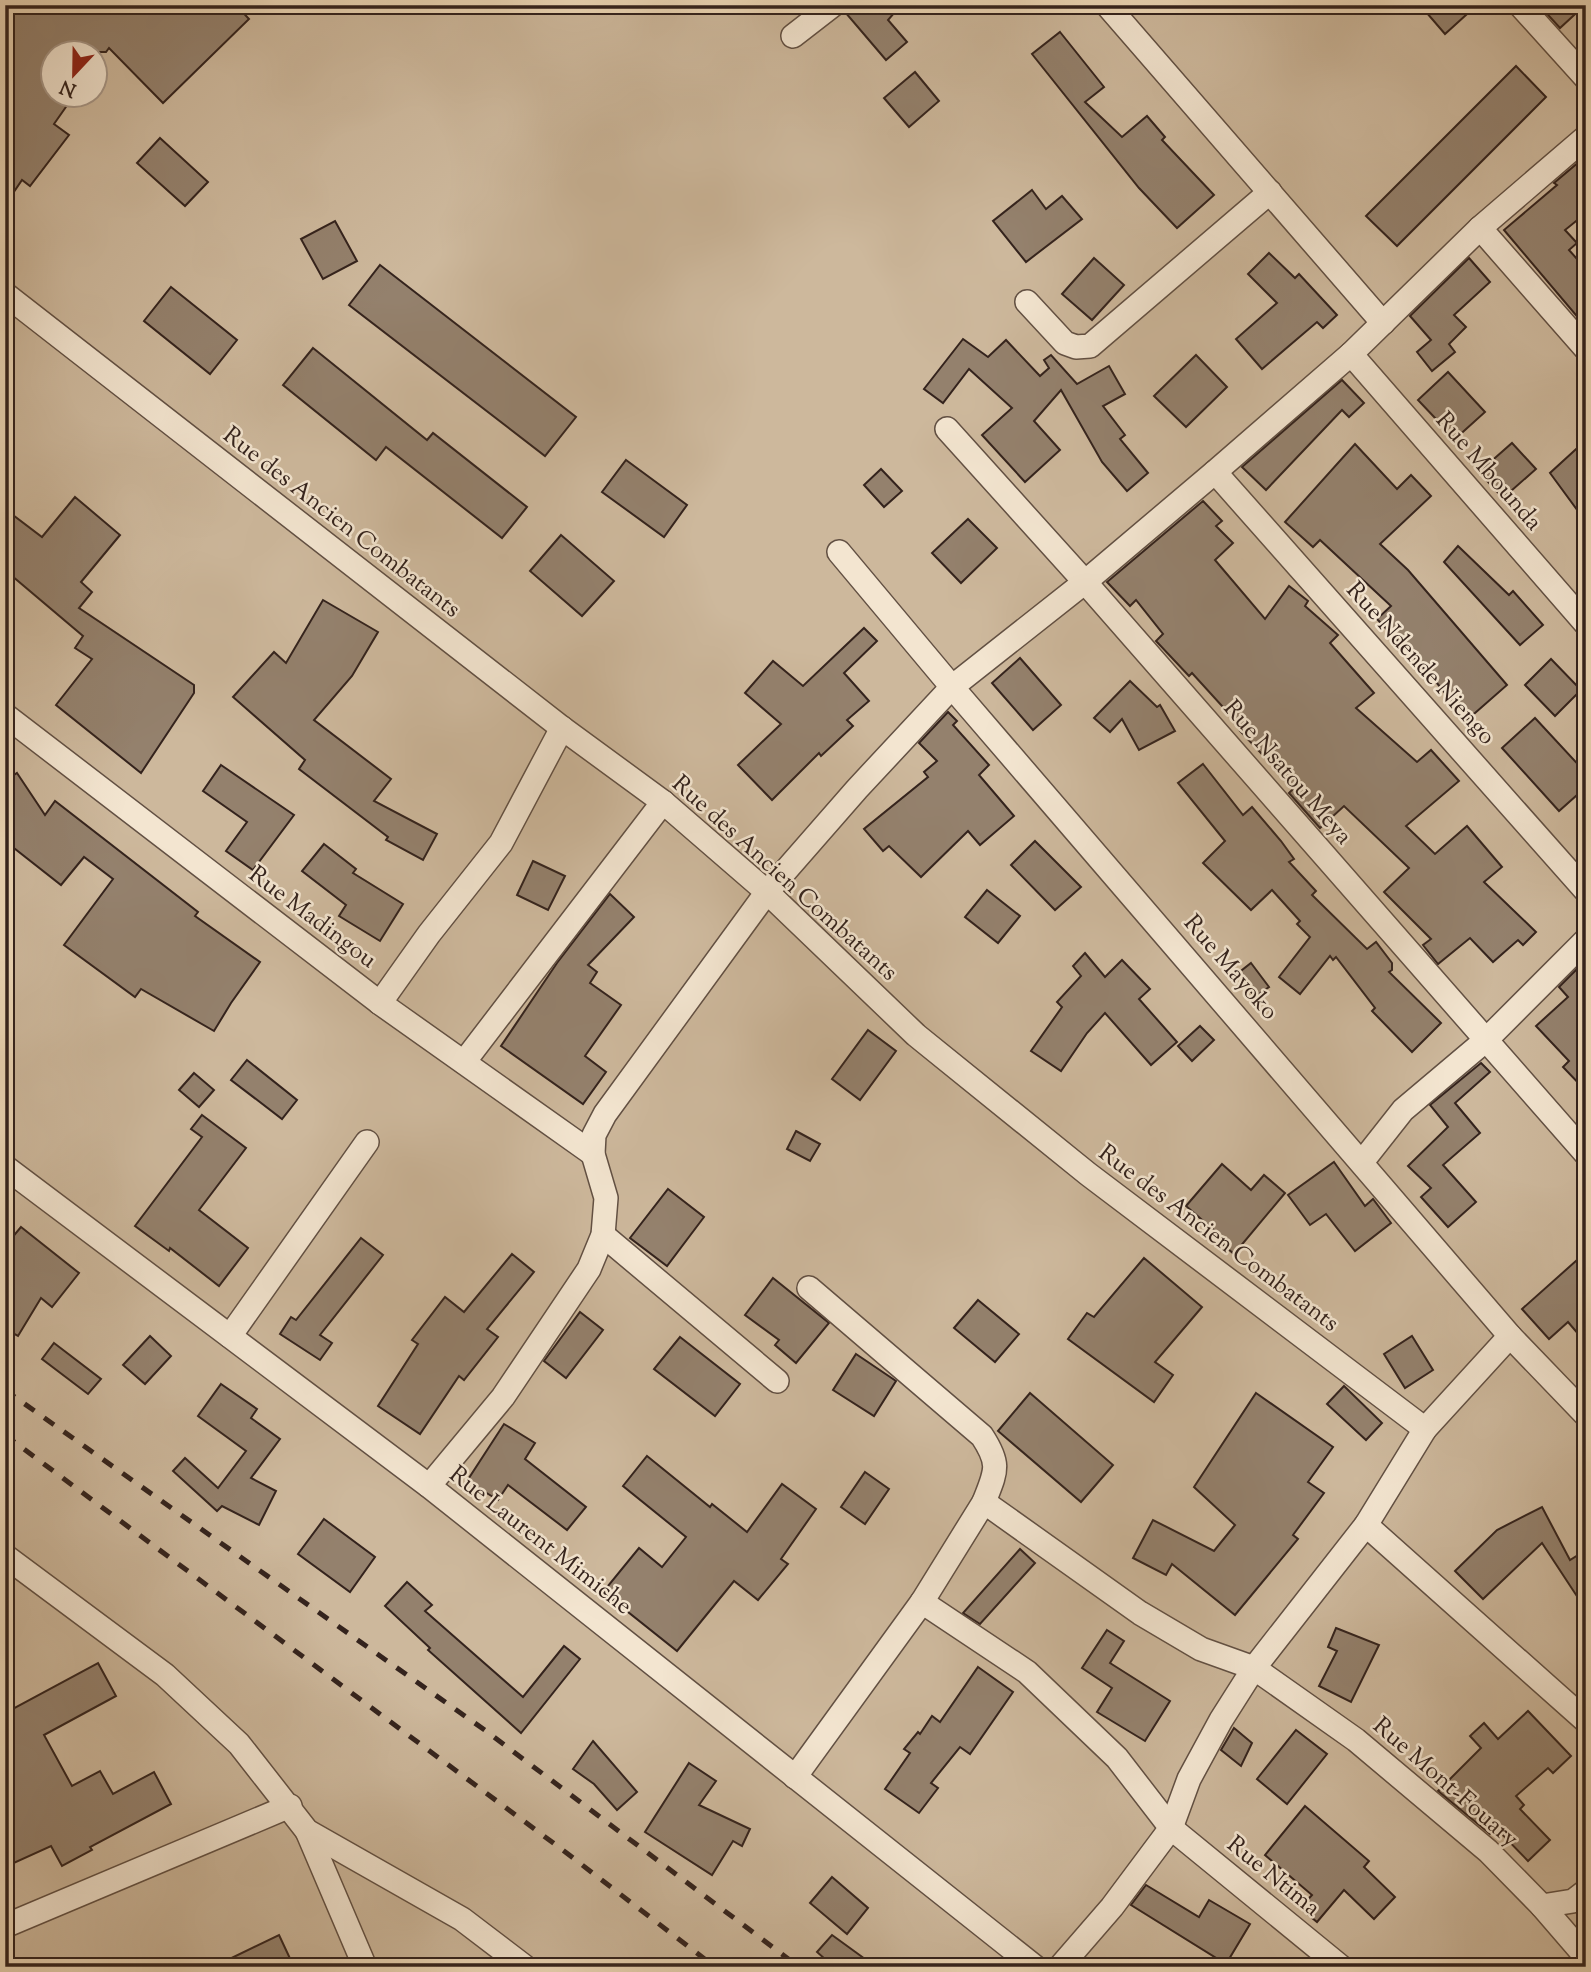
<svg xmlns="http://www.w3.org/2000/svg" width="1591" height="1972" viewBox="0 0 1591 1972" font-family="'Sorts Mill Goudy',serif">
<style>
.green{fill:#cdb89c;stroke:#806e5c;stroke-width:2;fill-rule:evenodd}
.building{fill:#94816d;stroke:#34231d;stroke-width:2}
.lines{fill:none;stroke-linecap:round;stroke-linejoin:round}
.minor-casing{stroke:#625043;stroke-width:26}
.minor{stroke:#f3e5d0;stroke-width:23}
.rail{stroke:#34231d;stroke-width:5;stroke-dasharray:12 12;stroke-linecap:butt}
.labels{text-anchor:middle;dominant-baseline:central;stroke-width:5;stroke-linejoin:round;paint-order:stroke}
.street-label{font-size:24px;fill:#34231d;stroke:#f3e5d0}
</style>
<rect width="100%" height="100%" fill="#ecd7b6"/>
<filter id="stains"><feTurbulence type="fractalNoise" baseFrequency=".00286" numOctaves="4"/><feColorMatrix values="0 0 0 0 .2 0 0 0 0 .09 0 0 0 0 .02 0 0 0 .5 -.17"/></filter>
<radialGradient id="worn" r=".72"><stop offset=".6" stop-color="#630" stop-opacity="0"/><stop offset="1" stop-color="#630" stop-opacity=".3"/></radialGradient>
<path class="green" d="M5 5H1586V1967H5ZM52 52H94V94H52Z"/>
<g class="building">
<path d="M5 5H236L249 19 163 103 109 48 106 52H52V94H75L54 124 69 135 30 186 22 180 5 205Z"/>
<path d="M847 5H901L888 20 907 42 886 60 845 12Z"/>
<path d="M1420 5H1477L1445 34Z"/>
<path d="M1539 5H1585L1560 28Z"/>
<path d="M1060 32 1104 87 1085 102 1122 137 1147 116 1165 137 1162 140 1214 195 1177 228 1139 188 1032 54Z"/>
<path d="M1516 66 1546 97 1397 246 1366 216Z"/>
<path d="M915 72 939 101 909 127 884 98Z"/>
<path d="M160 138 208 182 185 206 137 163Z"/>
<path d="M1586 156V213L1565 230 1577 243 1569 250 1586 269V327L1504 230 1557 185 1554 183Z"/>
<path d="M1032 190 1046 209 1062 196 1082 219 1026 262 993 221Z"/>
<path d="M335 221 357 261 323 279 301 239Z"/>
<path d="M1269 253 1295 278 1299 274 1337 315 1323 328 1317 322 1262 369 1236 339 1277 303 1248 274Z"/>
<path d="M1094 258 1124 285 1092 320 1062 294Z"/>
<path d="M1469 258 1490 282 1454 315 1466 327 1449 344 1455 352 1432 371 1417 352 1431 340 1410 316Z"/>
<path d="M380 265 576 417 545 456 349 305Z"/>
<path d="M171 287 237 340 210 374 144 321Z"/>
<path d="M963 339 988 357 1006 340 1040 376 1049 368 1044 360 1051 355 1077 384 1109 366 1125 394 1103 406 1125 435 1120 439 1148 473 1127 491 1102 462 1061 390 1034 421 1060 450 1025 482 982 435 1012 408 969 369 943 403 924 389Z"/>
<path d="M313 348 427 440 433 433 527 507 502 538 386 447 376 460 283 385Z"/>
<path d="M1196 355 1227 387 1186 427 1154 396Z"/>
<path d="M1448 372 1485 412 1455 439 1418 400Z"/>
<path d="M1342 380 1364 403 1349 417 1342 410 1266 490 1242 467Z"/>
<path d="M1586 440V522L1550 473Z"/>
<path d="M1512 443 1536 469 1503 498 1479 472Z"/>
<path d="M1355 444 1397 489 1411 475 1431 496 1380 544 1408 570 1507 685 1467 720 1432 677 1377 619 1391 606 1320 540 1313 547 1285 522Z"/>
<path d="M626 460 687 505 664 537 602 492Z"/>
<path d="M881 469 902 491 884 507 864 485Z"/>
<path d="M75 497 120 535 81 582 92 592 79 608 194 685V693L141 773 56 705 92 659 75 648 83 636 5 570V509L42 537Z"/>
<path d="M1203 501 1222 521 1216 526 1233 543 1215 560 1265 619 1289 586 1308 601 1305 606 1338 635 1330 643 1374 693 1356 708 1417 762 1431 750 1459 781 1406 826 1435 854 1467 826 1502 867 1484 882 1536 932 1523 945 1518 940 1493 962 1470 938 1438 964 1423 945 1431 939 1384 892 1409 868 1344 806 1320 828 1289 793 1294 788 1240 731 1243 729 1192 673 1189 676 1156 641 1163 634 1136 600 1130 606 1107 582Z"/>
<path d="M968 519 997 548 961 583 932 553Z"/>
<path d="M561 535 614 581 582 616 530 571Z"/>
<path d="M1458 546 1509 595 1513 591 1543 625 1520 645 1444 562Z"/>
<path d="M323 600 378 632 352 676 314 720 391 779 374 801 437 834 423 860 386 840 388 837 299 769 305 760 233 697 274 652 286 663Z"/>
<path d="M864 628 877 641 844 673 869 701 847 720 853 726 821 756 819 753 772 800 738 765 781 724 745 693 773 661 803 686Z"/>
<path d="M1020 658 1061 705 1033 730 992 683Z"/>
<path d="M1551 659 1581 690 1555 716 1525 685Z"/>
<path d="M1130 681 1157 707 1160 705 1175 731 1139 750 1122 719 1110 732 1094 718Z"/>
<path d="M948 712 957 721 953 725 989 765 979 775 1014 816 980 845 968 831 921 877 889 846 883 851 864 829 928 777 924 772 937 761 919 743Z"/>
<path d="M1535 718 1586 773V787L1559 811 1502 748Z"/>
<path d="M1203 764 1243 815 1252 807 1281 841 1294 859 1289 862 1316 891 1312 895 1367 949 1376 942 1392 963V970L1389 972 1441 1023 1412 1052 1372 1011 1375 1008 1336 957 1333 960 1330 956 1300 994 1279 977 1310 937 1297 924 1300 921 1272 890 1251 910 1203 863 1225 841 1178 783Z"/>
<path d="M221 765 294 815 253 870 226 851 247 822 203 791Z"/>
<path d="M17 773 45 815 55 801 198 912 195 916 260 962 231 1003 214 1031 141 989 135 997 64 945 113 879 84 857 61 885 5 841V781Z"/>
<path d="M1035 841 1081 887 1055 910 1011 865Z"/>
<path d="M324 844 356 869 353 873 403 904 380 941 339 916 346 905 302 871Z"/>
<path d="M533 861 565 876 548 910 517 895Z"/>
<path d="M987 890 1020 916 998 943 965 917Z"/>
<path d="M610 894 634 917 588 965 597 972 590 983 621 1005 585 1056 606 1072 583 1104 501 1046 557 963Z"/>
<path d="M1085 953 1105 977 1122 960 1150 989 1139 999 1177 1042 1151 1065 1105 1013 1087 1033 1061 1071 1031 1051 1062 1007 1057 1002 1081 976 1073 966Z"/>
<path d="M1251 963 1269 987 1255 997 1237 974Z"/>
<path d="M1580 966 1586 972V1091L1563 1067 1569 1061 1536 1026 1568 997 1559 987Z"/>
<path d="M1200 1026 1214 1040 1192 1061 1178 1046Z"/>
<path d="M868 1030 896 1051 860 1100 832 1079Z"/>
<path d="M247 1060 297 1100 282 1119 231 1080Z"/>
<path d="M1481 1063 1490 1072 1455 1103 1480 1133 1443 1165 1476 1202 1448 1227 1421 1197 1431 1188 1408 1166 1448 1127 1430 1105Z"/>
<path d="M194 1073 214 1090 199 1107 179 1090Z"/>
<path d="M202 1115 246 1148 199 1210 248 1248 219 1286 170 1248 169 1251 135 1226 202 1137 191 1129Z"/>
<path d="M796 1131 820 1144 810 1161 787 1149Z"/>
<path d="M1334 1162 1365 1206 1373 1199 1391 1223 1355 1251 1326 1214 1310 1225 1288 1195Z"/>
<path d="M1222 1164 1251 1190 1264 1175 1285 1193 1234 1254 1213 1236 1216 1232 1186 1206Z"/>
<path d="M668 1189 704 1217 667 1266 630 1238Z"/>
<path d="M21 1227 79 1273 52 1307 41 1298 18 1336 5 1329V1246Z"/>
<path d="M361 1238 383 1255 320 1335 332 1343 320 1360 280 1334 291 1317 296 1320Z"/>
<path d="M1586 1252V1343L1568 1322 1549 1339 1522 1309Z"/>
<path d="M512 1254 534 1272 487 1329 498 1337 464 1380 459 1376 420 1434 378 1406 418 1344 412 1340 445 1297 464 1312Z"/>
<path d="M1144 1258 1202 1307 1155 1362 1173 1375 1154 1402 1068 1339 1087 1313 1094 1317Z"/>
<path d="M773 1278 829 1323 796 1363 775 1345 779 1340 745 1315Z"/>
<path d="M978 1300 1019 1334 995 1362 954 1328Z"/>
<path d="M580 1312 603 1330 566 1378 544 1361Z"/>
<path d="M150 1336 171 1356 145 1384 123 1365Z"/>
<path d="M1412 1336 1433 1370 1405 1388 1384 1354Z"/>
<path d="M680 1337 740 1384 715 1416 654 1369Z"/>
<path d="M54 1343 101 1379 88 1394 42 1359Z"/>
<path d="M856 1354 896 1381 874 1416 833 1390Z"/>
<path d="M221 1384 257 1409 251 1418 280 1439 251 1478 276 1491 259 1525 222 1506 217 1511 173 1471 185 1458 218 1488 246 1451 198 1416Z"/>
<path d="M1344 1386 1382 1423 1366 1440 1327 1404Z"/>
<path d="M1030 1393 1113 1465 1081 1502 998 1431Z"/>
<path d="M1256 1393 1333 1447 1308 1482 1324 1493 1293 1535 1298 1539 1235 1615 1172 1564 1166 1575 1133 1558 1153 1520 1214 1551 1235 1525 1194 1487Z"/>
<path d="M504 1424 535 1443 525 1459 586 1507 567 1530 508 1485 498 1500 467 1481Z"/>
<path d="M647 1456 710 1507 712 1504 747 1532 782 1484 816 1509 781 1559 788 1564 758 1600 734 1581 677 1651 603 1592 639 1548 662 1567 686 1537 623 1486Z"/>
<path d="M865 1472 889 1489 865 1524 841 1507Z"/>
<path d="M1542 1507 1570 1560 1586 1550V1610L1542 1543 1483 1599 1455 1571 1497 1530Z"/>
<path d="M324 1519 375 1557 350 1592 298 1554Z"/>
<path d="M1020 1549 1035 1563 980 1624 963 1613Z"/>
<path d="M407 1582 432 1605 425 1611 523 1697 564 1646 580 1659 521 1733 428 1650 430 1648 385 1606Z"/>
<path d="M1336 1628 1379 1645 1351 1702 1319 1686 1337 1651 1328 1647Z"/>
<path d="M1107 1630 1124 1641 1110 1663 1170 1701 1145 1741 1097 1712 1112 1688 1082 1668Z"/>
<path d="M98 1663 116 1696 44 1735 72 1786 100 1771 113 1794 154 1772 171 1804 90 1847 92 1850 62 1866 51 1846 5 1867V1713Z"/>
<path d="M978 1667 1013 1692 970 1754 960 1747 931 1783 938 1788 919 1813 885 1789 910 1753 904 1749 918 1732 920 1734 932 1716 940 1722Z"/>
<path d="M1528 1711 1571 1756 1553 1773 1548 1768 1516 1796 1524 1805 1520 1809 1550 1840 1528 1861 1496 1828 1490 1834 1438 1791 1481 1748 1470 1736 1484 1723 1498 1739Z"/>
<path d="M1234 1728 1252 1743 1241 1766 1221 1750Z"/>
<path d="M1296 1730 1327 1754 1287 1804 1257 1779Z"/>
<path d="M593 1741 637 1792 617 1810 594 1784 573 1769Z"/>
<path d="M689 1763 716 1781 699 1805 750 1829 742 1846 733 1841 712 1875 645 1832Z"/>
<path d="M1305 1806 1369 1861 1364 1867 1395 1897 1374 1919 1344 1890 1317 1922 1300 1908 1312 1895 1265 1855Z"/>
<path d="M832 1877 868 1908 847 1934 810 1903Z"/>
<path d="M1146 1885 1199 1917 1209 1900 1250 1924 1226 1964 1131 1905Z"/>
<path d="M279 1935 294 1967H213Z"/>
<path d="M832 1935 876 1967H834L817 1952Z"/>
</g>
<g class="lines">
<defs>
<g id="minor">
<path d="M1107 5 1383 323"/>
<path d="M1520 5 1586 78"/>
<path d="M793 36 833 5"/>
<path d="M1480 228 1586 349"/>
<path d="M5 294 562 728 663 802 767 892 916 1035 1088 1174 1425 1429"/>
<path d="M1027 302 1065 343 1076 347 1090 346 1270 192"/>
<path d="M1351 354 1586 624"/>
<path d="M947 429 1085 582 1586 1154"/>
<path d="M1215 472 1586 891"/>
<path d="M839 552 952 687 1510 1336 1586 1415"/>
<path d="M5 715 380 1003 593 1154"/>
<path d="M380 1003 429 934 501 843 562 728"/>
<path d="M464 1062 663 802"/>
<path d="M1362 1162 1403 1110 1486 1040 1586 940"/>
<path d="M5 1167 429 1486 1035 1967"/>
<path d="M603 1235 777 1381"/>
<path d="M809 1288 982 1436C1001 1465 996 1471 984 1502"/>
<path d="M230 1336 367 1142"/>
<path d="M429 1486 503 1397 589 1269 603 1235 606 1198 593 1154 594 1135 605 1114 767 892 857 789 952 687 1085 582 1215 472 1351 354 1480 228 1586 137"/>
<path d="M1366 1525 1586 1721"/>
<path d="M5 1556 165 1675 239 1744 307 1831 462 1919 525 1967"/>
<path d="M922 1602 1027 1672 1117 1758 1171 1828 1341 1967"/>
<path d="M795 1777 922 1602 984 1502 1140 1613 1201 1649 1254 1668 1356 1740 1488 1851 1542 1906 1586 1957"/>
<path d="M307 1831 365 1967"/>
<path d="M1542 1906 1573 1901 1586 1891"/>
<path d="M5 1926 290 1806"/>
<path d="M1060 1967 1112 1907 1171 1828 1189 1779 1221 1720 1254 1668 1366 1525 1425 1429 1510 1336"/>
</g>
</defs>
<use href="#minor" class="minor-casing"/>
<use href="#minor" class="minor"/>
<g class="rail">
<path d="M5 1390 486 1731 799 1967"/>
<path d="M5 1435 564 1851 715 1967"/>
</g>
</g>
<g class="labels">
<g class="street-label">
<text transform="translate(1488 472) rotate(49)">Rue Mbounda</text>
<text transform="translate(341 523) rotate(38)">Rue des Ancien Combatants</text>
<text transform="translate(1420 664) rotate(48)">Rue Ndende Niengo</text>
<text transform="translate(1287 773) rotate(49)">Rue Nsatou Meya</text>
<text transform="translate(784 879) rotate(42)">Rue des Ancien Combatants</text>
<text transform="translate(312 918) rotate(37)">Rue Madingou</text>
<text transform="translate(1230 968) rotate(49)">Rue Mayoko</text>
<text transform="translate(1218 1239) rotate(37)">Rue des Ancien Combatants</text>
<text transform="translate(540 1541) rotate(38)">Rue Laurent Mimiche</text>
<text transform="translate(1445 1783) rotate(41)">Rue Mont-Fouary</text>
<text transform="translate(1273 1877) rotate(39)">Rue Ntima</text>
</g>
</g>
<rect width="1591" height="1972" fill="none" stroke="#ecd7b6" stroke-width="28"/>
<rect x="7" y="7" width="1577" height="1958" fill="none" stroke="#34231d" stroke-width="3.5"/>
<rect x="14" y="14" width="1563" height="1944" fill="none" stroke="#34231d" stroke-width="2"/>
<g transform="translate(74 74) rotate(202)"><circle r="33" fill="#f3e5d0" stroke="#a79788" stroke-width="2"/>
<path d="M0-5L12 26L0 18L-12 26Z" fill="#8f2418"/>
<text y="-10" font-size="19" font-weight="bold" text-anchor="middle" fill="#34231d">N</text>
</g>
<rect width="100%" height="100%" filter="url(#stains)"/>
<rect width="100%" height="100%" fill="url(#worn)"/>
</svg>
